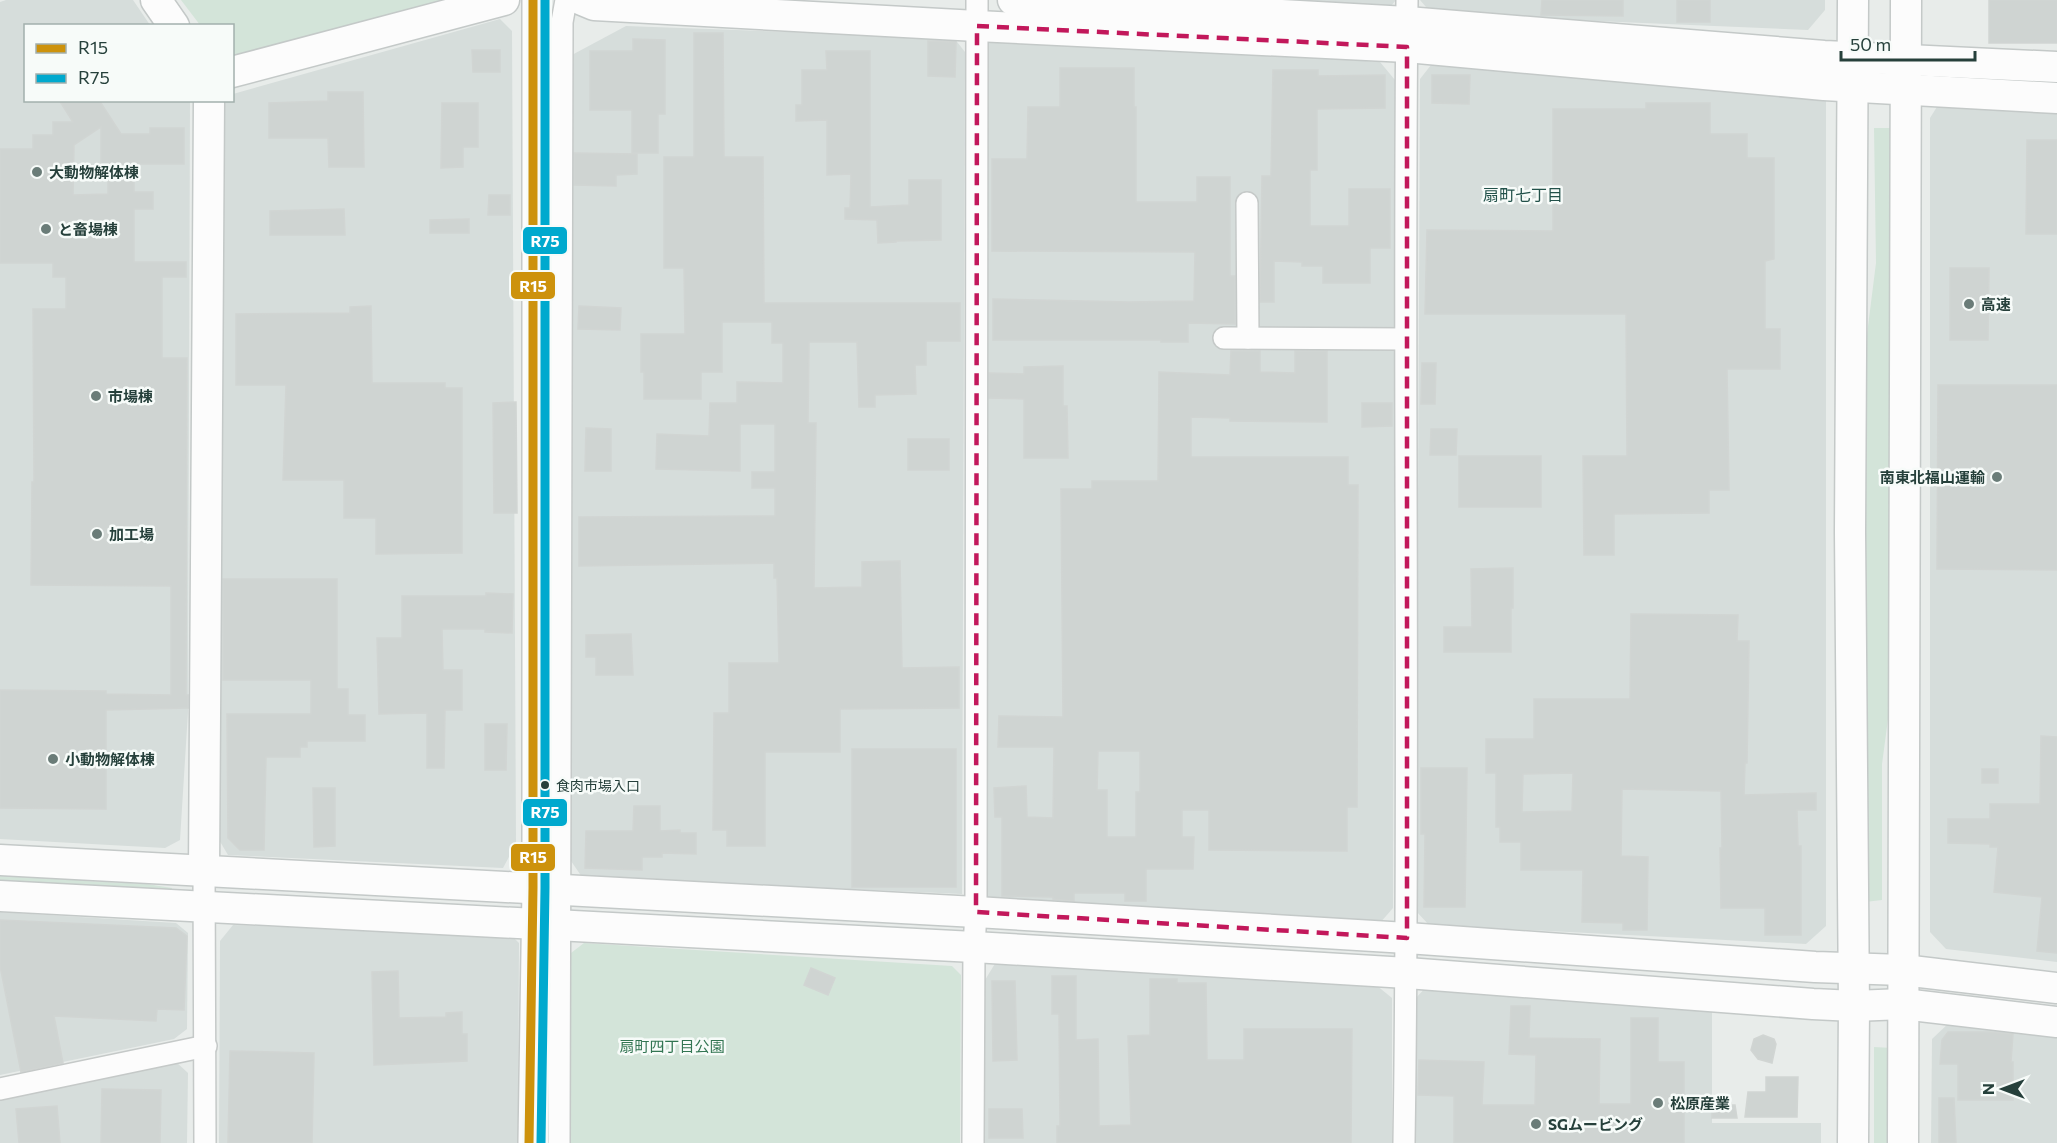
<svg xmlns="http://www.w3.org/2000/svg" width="2057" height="1143" viewBox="0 0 2057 1143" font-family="Commissioner,'Noto Sans JP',sans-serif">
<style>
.built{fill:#d6dddb}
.green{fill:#d3e4d9}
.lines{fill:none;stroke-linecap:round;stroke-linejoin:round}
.stream{stroke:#accdd8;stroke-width:5}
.building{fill:#cfd4d2;stroke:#d1d5d3;stroke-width:1.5;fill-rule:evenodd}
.street-casing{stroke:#c5c9c8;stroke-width:24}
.secondary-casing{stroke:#c4c9c8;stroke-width:33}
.street{stroke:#fcfcfc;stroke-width:21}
.secondary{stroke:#fcfcfc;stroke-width:30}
.bus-1-casing{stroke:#f7fbf9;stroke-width:14}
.bus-2-casing{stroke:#f7fbf9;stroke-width:14}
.bus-1{stroke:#cd920c;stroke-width:9}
.bus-2{stroke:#00a9ce;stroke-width:9}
.marked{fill:none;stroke:#c2185b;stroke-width:4.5;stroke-dasharray:12 8;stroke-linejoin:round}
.poi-dot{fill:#6a7c78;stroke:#f7fbf9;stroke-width:2}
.bus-dot{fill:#26403b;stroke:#f7fbf9;stroke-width:2}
.labels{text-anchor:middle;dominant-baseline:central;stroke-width:5;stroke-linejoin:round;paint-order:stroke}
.bus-label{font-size:14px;fill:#26403b;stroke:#f7fbf9;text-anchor:start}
.poi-label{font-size:15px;font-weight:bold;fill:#26403b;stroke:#f7fbf9;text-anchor:start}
.park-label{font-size:15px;fill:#327552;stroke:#f7fbf9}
.neighbourhood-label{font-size:16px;fill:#22514a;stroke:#f7fbf9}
.line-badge{stroke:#f7fbf9;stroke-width:2}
.badge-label{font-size:16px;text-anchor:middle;font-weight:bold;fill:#fff}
</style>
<rect width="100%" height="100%" fill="#e8ecea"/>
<g class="built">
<path d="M6 0H133L150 25 26 26V100L190 101 188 712 180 840 165 848 0 839V2Z"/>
<path d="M1185 0H1396L1386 12Z"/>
<path d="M1420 0H1825V10L1808 30 1432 14Z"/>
<path d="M500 19 512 31 516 844 503 868 228 855 215 833 222 105 227 101 232 100 233 94Z"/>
<path d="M626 26 954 38 965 52 962 894 582 877 571 861 570 56Z"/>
<path d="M993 36 1380 62 1395 80 1393 908 1380 923 988 906 985 45Z"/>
<path d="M1431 65 1808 86 1826 101V926L1806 944 1429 925 1416 911 1420 79Z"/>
<path d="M1945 94 2057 101V962L1946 949 1930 932V118Z"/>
<path d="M0 912 176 923 188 933 187 1029 174 1039 0 1075Z"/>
<path d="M233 925 511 935 519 943 518 1143H219L220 941Z"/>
<path d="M996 962 1376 985 1392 998V1143H985V980Z"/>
<path d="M1428 985 1712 1005V1123H1821V1143H1415L1416 998Z"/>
<path d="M1951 1021 2057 1035V1143H1931L1932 1039Z"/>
<path d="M176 1062 188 1073 187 1143H0V1097Z"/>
</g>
<g class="green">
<path d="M181 0H454L233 64 232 26 200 25Z"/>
<path d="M1874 128H1892V689L1882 764V900L1865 902 1866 342 1876 263Z"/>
<path d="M0 870 49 873 85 881 147 884 172 888V892L0 884Z"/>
<path d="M584 943 952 966 961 975 960 1143H571V953Z"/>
<path d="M1874 1047 1892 1048V1143H1874Z"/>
</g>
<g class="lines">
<g class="stream">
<path d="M545 863 548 31"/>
<path d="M544 954V1143"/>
</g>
</g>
<g class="building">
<path d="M1542 0H1623V16L1541 15Z"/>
<rect x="1677" y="0" width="33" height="22"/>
<rect x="1989" y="0" width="68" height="43"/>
<path d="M694 33H723L724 157H763L764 303H960V341H926V365H915L916 394 875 395V407H859L857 342H809L808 423H816L814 588 862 587V562L900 561 902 668 959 667V708L840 709V752H765V846H727V830H713L714 713H729V663H779L777 578H774V563L579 566V517L775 516V488H752V472H775V424H740V471L656 469 657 434 709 436 710 403H737V382L783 383V343H772V322H722V372H701V399H644V372H641V334H685L684 268H664V157H694Z"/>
<path d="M633 39 665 40V114H658V153H632V110H590V51H633Z"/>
<path d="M928 41 956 42 955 77 928 76Z"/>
<path d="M472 50H500V72H473Z"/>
<path d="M826 51H870V207L909 205V180H941V240L896 241V242L878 243 877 220 845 219V208H850L851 174 827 175V120L796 121V105H802V70H827Z"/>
<path d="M1060 68H1134V107H1136V202H1197V177H1230V276H1235V324L1188 323V342H1161V340H993V299L1129 302 1194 301 1195 252 992 251V159H1027L1028 107H1060Z"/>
<path d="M1273 70H1318V76L1385 75V108L1317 109V170H1310V226H1349V189H1390V248H1370V283H1323V266H1302V262L1274 261V302H1260L1262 176H1271Z"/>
<path d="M1432 75H1470L1469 104 1432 103Z"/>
<path d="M328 92H363L364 167H329L328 138H269V103L328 101Z"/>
<path d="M59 100H99L121 134H150V128H184V164H134V192H153V209H134V262H186V277H162V358H187L186 695H188V708L106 710V809L0 808V690L106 691V694L171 695V586L31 585 32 482H34L33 309H66V277H53V263H0V149H33V135H53V122H73ZM101 127V164H108V194L73 195 74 145Z"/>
<path d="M442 103H478V147H463V167L441 168Z"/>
<path d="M1646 103H1710V134H1747V158H1774V259L1765 261V329H1780V369H1727L1729 490H1709V513L1614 514V555H1584L1583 456H1627L1626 314H1425L1427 230 1553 231V109H1646Z"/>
<path d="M2027 140H2057V234H2026Z"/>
<path d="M574 153 637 154V174L616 175V186L574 185Z"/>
<path d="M489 195H510V215H488Z"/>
<path d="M344 209 345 235H270V211Z"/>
<path d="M469 219V233H430V220Z"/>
<path d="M1950 268H1989L1988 340H1950Z"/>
<path d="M371 306 372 383H445V388H462V553L376 554V518H344V480H283L286 385H236V314L350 313V307Z"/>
<path d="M579 306 621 308 620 330 578 329Z"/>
<path d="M1231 351H1260V372L1295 373V351H1327V422L1230 421V418L1191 417V457H1348V485H1358L1357 807H1347V851L1209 850V810H1182V837H1194L1193 869H1146V901H1125V893H1074V901L1053 899V897L1002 896V817H995L994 788 1026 786 1027 817 1053 818 1054 747H998L999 716 1063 717 1061 489H1092V481H1158L1159 372 1230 375ZM1098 751H1140V792H1136V837H1107V790H1097Z"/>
<path d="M1422 363H1436L1435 404H1421Z"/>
<path d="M1063 366V406H1067L1068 458H1024V399L989 398V373L1024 374V367Z"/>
<path d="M1938 385H2057V570L1937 569Z"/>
<path d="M516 402 517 513H494L493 403Z"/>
<path d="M1362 403H1392V426L1362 427Z"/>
<path d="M586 428 611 429V471H585Z"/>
<path d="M1431 429H1457L1456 455H1430Z"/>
<rect x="908" y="439" width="41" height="31"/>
<rect x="1459" y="456" width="82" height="51"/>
<path d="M1513 568V608H1511V652H1444V627H1472L1471 569Z"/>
<path d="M223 579H337V689H348V715H365V741H307V747H300V757H266L264 850H240L228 838 227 714H311V680H223Z"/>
<path d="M486 593 513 594 512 633 485 632V629H442L443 670H462V710H445L444 768H427V713L379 714 377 638H402V596H486Z"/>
<path d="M1631 614 1738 615 1737 641H1749L1747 763H1745L1744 795 1816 793V810H1797L1798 846H1801V935H1765V908H1721L1720 848H1722L1721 791 1622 789 1621 856 1648 857 1647 930H1623V923L1582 922 1583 870H1521V842H1500V827H1496V773H1486V739H1534V699H1630ZM1573 773 1572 811 1522 812 1523 774Z"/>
<path d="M631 634 633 675H596V657H586V635Z"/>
<path d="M485 724H507L506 770H485Z"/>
<path d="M2041 736 2057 737V953L2037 951 2042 897 1994 892 1998 847H1990V844L1948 843V819H1990V804H2040Z"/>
<rect x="852" y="749" width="104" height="138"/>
<path d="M1421 768H1467L1465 907H1424L1425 834H1421Z"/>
<rect x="1982" y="769" width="16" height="14"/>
<path d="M313 788H335V846L314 847Z"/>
<path d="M634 806H660V831L680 830V833H696V854L662 853V857H642V870L585 868 586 831H633Z"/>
<path d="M0 920 176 928 187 936 184 1010 157 1009 156 1021 54 1016 63 1063 21 1072 0 966Z"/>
<path d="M811 968 835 978 828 995 804 985Z"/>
<path d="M398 971 399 1018 446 1017V1013L462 1012V1034H467V1061L374 1065 372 972Z"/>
<path d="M1052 976H1076V1040L1098 1039 1099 1126 1131 1125 1128 1036 1150 1035V979H1177V983H1206L1207 1060H1244V1029H1352L1351 1143H1057V1126H1060L1059 1014H1052Z"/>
<path d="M992 981H1015L1017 1060 993 1061Z"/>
<path d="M1511 1006H1530L1529 1038 1600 1039 1599 1104H1631V1018H1658V1062H1684V1143H1454V1096L1418 1095 1419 1060 1484 1062 1482 1105H1535L1536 1055 1509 1054Z"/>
<path d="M1948 1032H1990L2013 1034 2011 1062H2013V1100H1958V1064H1940L1942 1040Z"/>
<path d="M1763 1035 1774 1039 1776 1044 1772 1063 1758 1059 1751 1050 1754 1039Z"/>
<path d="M230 1051 314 1053 312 1143H228Z"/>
<path d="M1766 1077H1798L1797 1117H1745L1748 1092H1766Z"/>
<path d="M102 1089 161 1090 160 1143H101Z"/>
<path d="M1939 1098H1954L1956 1143H1939Z"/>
<path d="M1712 1105H1735L1737 1118H1712Z"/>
<path d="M57 1106 60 1143H19L16 1109Z"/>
<path d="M989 1109H1022L1023 1138H989Z"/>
</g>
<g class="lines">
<defs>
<g id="street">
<path d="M1247 203 1248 338"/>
<path d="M1224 338 1405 339"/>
<path d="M204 871 205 1143"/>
<path d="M0 1089 206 1046"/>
<path d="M529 1143 533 888V0"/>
<path d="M559 1143 562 22 566 0"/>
<path d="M973 1143 974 947 976 912 977 0"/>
<path d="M1404 1143C1410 762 1403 381 1407 0"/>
</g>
<g id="secondary">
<path d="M156 0 174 26"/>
<path d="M582 0 594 5 977 26 1407 47 1824 85 2057 98"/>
<path d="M1013 0 1407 22 1824 56 2057 67"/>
<path d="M232 72 504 0"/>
<path d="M0 860 976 912 1407 938 1815 967 1903 970 2057 988"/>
<path d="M204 871 209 100"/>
<path d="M0 896 974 947 1407 973 1813 1004 1854 1006 1903 1004 2057 1022"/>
<path d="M1853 1143 1854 1006 1850 532 1853 0"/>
<path d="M1903 1143 1906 0"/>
</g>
</defs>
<use href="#street" class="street-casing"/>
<use href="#secondary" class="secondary-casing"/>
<use href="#street" class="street"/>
<use href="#secondary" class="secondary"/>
<defs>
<path id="bus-1" d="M529 1143 533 888V0"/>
<path id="bus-2" d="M541 1143 545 888V0"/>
</defs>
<use href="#bus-1" class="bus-1-casing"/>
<use href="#bus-2" class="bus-2-casing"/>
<use href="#bus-1" class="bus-1"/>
<use href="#bus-2" class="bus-2"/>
</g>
<path class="marked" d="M977 26 1407 47V938L976 912Z"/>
<g class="poi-dot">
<circle cx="37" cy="172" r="6"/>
<circle cx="46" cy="229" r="6"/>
<circle cx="1969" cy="304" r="6"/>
<circle cx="96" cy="396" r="6"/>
<circle cx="1997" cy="477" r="6"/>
<circle cx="97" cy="534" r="6"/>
<circle cx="53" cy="759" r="6"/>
<circle cx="1658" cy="1103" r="6"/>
<circle cx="1536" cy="1124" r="6"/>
</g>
<circle class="bus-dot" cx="545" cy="785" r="5"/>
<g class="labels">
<g class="bus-label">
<text x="556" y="785">食肉市場入口</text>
</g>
<g class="poi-label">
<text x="49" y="172">大動物解体棟</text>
<text x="58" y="229">と畜場棟</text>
<text x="1981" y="304">高速</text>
<text x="108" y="396">市場棟</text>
<text x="1985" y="477" text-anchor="end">南東北福山運輸</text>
<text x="109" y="534">加工場</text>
<text x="65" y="759">小動物解体棟</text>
<text x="1670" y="1103">松原産業</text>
<text x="1548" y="1124">SGムービング</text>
</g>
<g class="park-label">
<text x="672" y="1046">扇町四丁目公園</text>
</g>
<g class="neighbourhood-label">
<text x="1523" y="194">扇町七丁目</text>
</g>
</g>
<g class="line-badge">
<rect x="522" y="226" width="46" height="29" rx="6" fill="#00a9ce"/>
<rect x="510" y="271" width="46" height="29" rx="6" fill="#cd920c"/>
<rect x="522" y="798" width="46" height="29" rx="6" fill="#00a9ce"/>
<rect x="510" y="843" width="46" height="29" rx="6" fill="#cd920c"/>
</g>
<g class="badge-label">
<text x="545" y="247">R75</text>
<text x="533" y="292">R15</text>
<text x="545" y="818">R75</text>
<text x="533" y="863">R15</text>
</g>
<rect x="24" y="24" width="210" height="78" fill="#f7fbf9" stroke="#a3b0ad" stroke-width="1.5"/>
<rect x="36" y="44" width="30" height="9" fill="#cd920c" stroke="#a3b0ad" stroke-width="1.5"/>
<text x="78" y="54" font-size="18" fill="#26403b">R15</text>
<rect x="36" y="74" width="30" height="9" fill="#00a9ce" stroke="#a3b0ad" stroke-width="1.5"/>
<text x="78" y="84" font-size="18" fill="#26403b">R75</text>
<g transform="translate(2003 1089) rotate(270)" stroke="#f7fbf9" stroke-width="4.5" paint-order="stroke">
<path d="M0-4.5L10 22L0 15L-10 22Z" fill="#26403b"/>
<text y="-9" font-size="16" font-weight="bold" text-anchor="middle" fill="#26403b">N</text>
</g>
<path d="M1841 51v9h134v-9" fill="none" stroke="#26403b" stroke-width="3"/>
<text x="1850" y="51" font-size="18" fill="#26403b" stroke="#f7fbf9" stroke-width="4.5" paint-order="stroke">50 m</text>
</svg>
